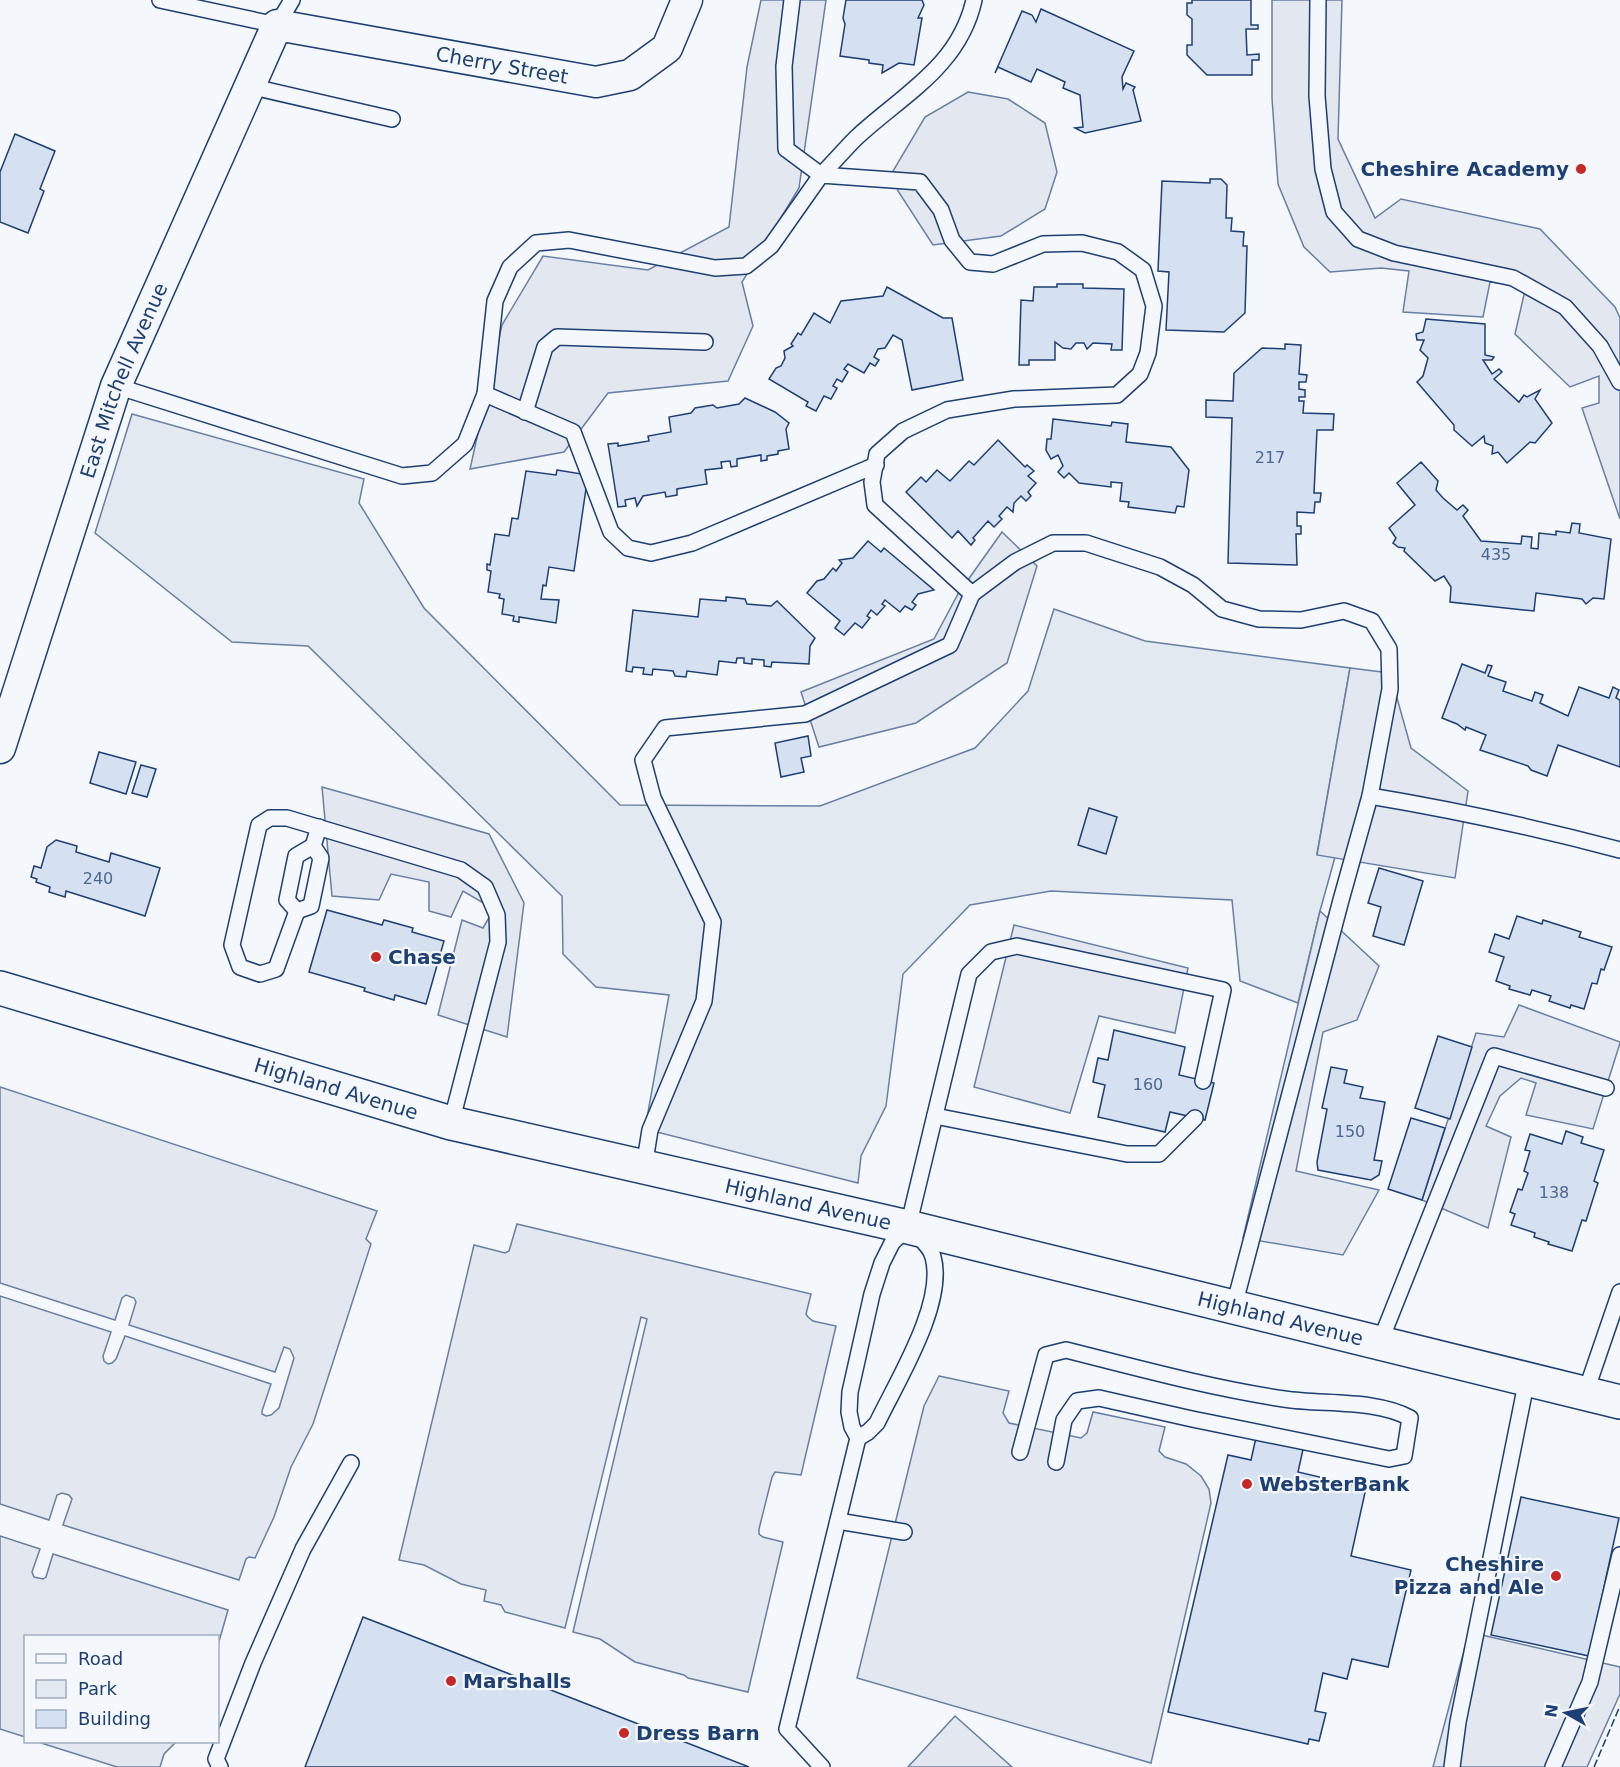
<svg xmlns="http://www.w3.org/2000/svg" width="1620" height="1767" viewBox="0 0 1620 1767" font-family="'DejaVu Sans',sans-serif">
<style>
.green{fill:#e3e9f0;stroke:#687fa3;stroke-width:1.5}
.parking{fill:#e3e8f0;stroke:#687fa3;stroke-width:1.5}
.building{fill:#d5e0f0;stroke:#1d3f73;stroke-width:1.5}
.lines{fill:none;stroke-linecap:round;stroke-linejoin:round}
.service-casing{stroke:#1d3f73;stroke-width:18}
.minor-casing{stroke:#1d3f73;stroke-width:33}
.trunk-casing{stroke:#1d3f73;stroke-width:36}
.service{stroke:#f4f7fb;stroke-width:15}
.minor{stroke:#f4f7fb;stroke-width:30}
.trunk{stroke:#f4f7fb;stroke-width:33}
.fence{stroke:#1d3f73;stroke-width:1.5;stroke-dasharray:8 3;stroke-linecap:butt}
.poi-dot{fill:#c62828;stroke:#f4f7fb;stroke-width:2}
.labels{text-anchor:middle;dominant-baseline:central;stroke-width:4.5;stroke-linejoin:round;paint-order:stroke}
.number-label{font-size:16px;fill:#4b6792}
.street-label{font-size:20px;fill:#1d3f73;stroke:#f4f7fb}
.poi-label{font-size:20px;font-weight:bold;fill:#1d3f73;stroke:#f4f7fb;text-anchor:start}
</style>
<rect width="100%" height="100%" fill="#f4f7fb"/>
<path class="green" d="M132 414 364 479 359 503 424 608 620 805 820 806 975 748 1028 691 1054 609 1145 641 1350 668 1317 854 1335 857 1320 911 1298 1003 1240 981 1232 900 1051 891 970 905 903 974 886 1106 861 1156 858 1183 645 1129 669 995 596 987 563 954 562 896 308 646 232 642 95 533Z"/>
<g class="parking">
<path d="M761 0H826L799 188 742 282 753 326 728 381 608 393 564 452 470 469 502 325 543 256 648 270 729 227 747 67Z"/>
<path d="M1272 0H1342L1338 139 1375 218 1401 199 1540 229 1615 307 1620 318V519L1582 408 1599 403V376L1570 387 1515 334 1526 286 1490 282 1483 317 1403 312 1409 271 1381 268 1330 272 1304 247 1278 184 1272 98Z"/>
<path d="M968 92 1008 99 1045 123 1057 172 1045 209 1001 236 933 245 898 191 893 171 925 117Z"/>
<path d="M1002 532 1037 566 1007 663 916 723 819 747 801 692 934 639 958 594Z"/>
<path d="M1350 668 1390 673 1411 748 1468 791 1455 878 1317 855Z"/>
<path d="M322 787 489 834 524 903 507 1037 438 1015 462 920 483 928 494 909 463 891 451 917 429 911V882L391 874 379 900 332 896Z"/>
<path d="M1320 911 1379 966 1357 1020 1323 1032 1296 1171 1379 1190 1343 1255 1243 1238Z"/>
<path d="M1014 925 1188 968 1175 1033 1099 1016 1070 1113 974 1087Z"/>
<path d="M1519 1005 1620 1042V1043L1593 1129 1526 1115 1536 1083 1521 1078 1500 1096 1486 1126 1511 1137 1488 1228 1422 1200 1476 1033 1504 1037Z"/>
<path d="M0 1087 377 1211 366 1239 371 1244 313 1424 291 1467 274 1517 255 1558 249 1557 246 1559 239 1580 63 1525 72 1499 69 1495 62 1493 57 1495 49 1520 0 1504V1296L111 1332 103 1356 104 1361 108 1364 112 1363 116 1359 125 1336 271 1384 262 1411V1414L266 1416 271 1415 279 1408 294 1358 290 1349 284 1347 275 1372 129 1325 136 1302 134 1298 126 1295 122 1298 115 1320 0 1283Z"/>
<path d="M517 1224 811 1294 806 1314 808 1317 813 1321 836 1326 801 1475 775 1472 772 1477 759 1529V1534L763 1537 783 1542 748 1692 688 1678 684 1675 635 1662 600 1639 573 1632 647 1319 641 1317 565 1628 505 1612 501 1605 484 1601 486 1590 461 1584 424 1565 399 1560 474 1245 505 1253 509 1251Z"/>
<path d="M939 1376 1009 1391 1003 1413 1009 1423 1081 1438 1087 1433 1093 1412 1165 1427 1159 1451 1165 1457 1186 1464 1201 1476 1209 1489 1211 1503 1151 1763 857 1678 924 1406Z"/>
<path d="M0 1536 40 1549 32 1572 34 1577 43 1579 46 1577 53 1554 228 1610 218 1645V1636H26L25 1737 0 1729Z"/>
<path d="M1469 1632 1620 1667V1694L1587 1767H1433Z"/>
<path d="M955 1716 1012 1767H908Z"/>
<path d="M38 1742H176L164 1754 160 1767H117Z"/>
</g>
<g class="building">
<path d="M846 0H922L924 5 918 18H922L914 65 899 63 882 73 883 65 869 63V60L840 56 845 24 843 18Z"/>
<path d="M1192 0H1251V25H1258V29H1246L1247 55 1259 54V60H1252V75H1207L1187 55V45H1192V19L1187 15V3H1192Z"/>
<path d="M1041 9 1134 51 1122 77 1123 89 1126 83 1135 87 1133 90 1141 121 1085 133 1075 128 1083 127 1080 95 1063 88 1065 82 1037 69 1031 82 998 67 995 73 1022 11 1032 15 1036 22Z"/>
<path d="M15 134 55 151 40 189 44 191 28 233 0 222V172Z"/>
<path d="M1210 179H1221L1227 185 1226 218H1232L1231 231 1244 232 1243 246H1247L1245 313 1224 332 1166 330 1169 272 1158 271 1162 181 1210 183Z"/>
<path d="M1057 284H1083V288L1124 289 1122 350H1111L1112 344 1093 343 1087 349 1084 343H1076L1071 349 1063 348 1055 342V360H1029V365H1019L1021 300 1033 301 1034 287H1057Z"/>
<path d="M887 287 943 318H952L963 380 912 390 902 340 893 335 885 348 878 349 874 357 879 360 875 366 870 363 864 373 848 364 844 369 848 372 842 382 837 379 833 386 837 388 831 399 824 396 816 411 806 406 808 402 769 379 776 368 781 366 785 358 784 351 793 346 791 344 798 333 801 335 814 313 830 323 841 301 883 296Z"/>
<path d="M1426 319 1485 324V355L1494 357 1492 360H1483L1492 374 1499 369 1502 372 1494 379 1519 402 1524 395 1527 397 1540 390 1535 399 1552 423 1535 443 1530 442 1507 463 1498 452 1492 454 1493 446 1485 443 1484 436 1472 446 1454 430V425L1417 382 1423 376 1428 358 1420 350 1424 340H1417L1416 334 1423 332Z"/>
<path d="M1285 344 1301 345 1299 374 1307 375 1306 382H1299V389L1305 390V397H1299V401H1304L1303 413 1334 414 1333 430H1317L1314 493H1321L1320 502H1315L1314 513 1297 512V526H1301V534H1296L1297 565 1228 563 1232 418 1206 417V400L1233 401 1234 373 1262 348 1285 349Z"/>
<path d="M745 398 775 412 789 423 786 429 789 449 778 451V454L767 456V460L761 461V455L737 459V466L731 467 730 461 721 462 722 468 705 470 707 484 677 489V495L666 497 665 492 643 496 637 506 635 498 625 500 626 506 618 507 608 444 618 443V446L649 441 648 436 671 432 669 417 691 413 695 408 713 405 717 408 739 404Z"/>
<path d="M1053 419 1111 426 1112 422 1128 424 1126 442 1171 447 1189 470 1184 507 1177 506 1175 513 1128 507 1129 502 1120 501 1122 483 1111 482V487L1079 483 1069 473 1064 478 1058 472 1063 466 1058 455 1051 459 1046 450 1047 439H1051Z"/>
<path d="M998 440 1025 467 1027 465 1034 471 1028 476 1036 483 1028 492 1031 496 1026 501 1021 496 1014 503 1013 512 1007 507 999 516 1002 519 994 527 988 521 973 538 975 540 971 545 958 531 952 538 906 492 921 477 926 482 937 470 950 481 969 461 974 465Z"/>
<path d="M1421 462 1438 481 1436 490 1443 498 1457 510 1463 505 1468 510 1463 516 1481 541 1521 544 1522 536 1532 537 1531 548 1538 549 1539 533 1556 535V531L1570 533 1572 523 1580 524 1579 533 1611 539 1604 599 1593 598 1586 604 1582 599 1536 593 1534 611 1450 602 1451 587 1444 576 1435 581 1404 551 1405 548 1398 547 1393 543 1396 538 1389 528 1415 505 1397 483Z"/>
<path d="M557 470 588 475 574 571 549 567 546 586 543 585 541 599 559 600 556 623 519 617V622L513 621 514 616 502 614 504 599 499 598 500 594 488 592 491 571 487 570V564L490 565 495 534 509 536 512 518 518 519 526 471 556 475Z"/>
<path d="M868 541 881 552 884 548 934 590 918 594 912 602 916 605 912 610 905 606 900 612 885 600 882 604 885 606 877 615 871 610 867 616 870 618 862 628 855 623 844 635 835 628 840 621 807 593 817 581 824 579 833 568 836 571 842 563 839 560 853 558Z"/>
<path d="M726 597 745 599 747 604 771 606 777 601 815 638 810 646 809 664 772 662 771 667 764 666V660L752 659V664L744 663V658H737L736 663 719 661 717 675 687 671 686 677 675 676 673 671 653 669 652 675 643 674 644 668 633 667 632 672 626 671 633 610 698 617 700 599 726 601Z"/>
<path d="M1462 664 1485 673 1488 665 1492 666 1488 676 1506 682 1503 691 1532 701 1535 692 1543 695 1540 703 1568 716 1579 687 1609 698 1613 687 1619 690 1616 698 1620 700V767L1558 745 1547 776 1531 770 1528 766 1480 750 1486 735 1466 727 1465 730 1457 724 1442 718Z"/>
<path d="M808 736 811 756 801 758 804 772 781 777 775 743Z"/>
<path d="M99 752 136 762 126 794 90 783Z"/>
<path d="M141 765 156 769 147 797 132 793Z"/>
<path d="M1089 808 1117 817 1106 854 1078 845Z"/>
<path d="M56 840 77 846 76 852 109 862 111 853 160 868 145 916 66 891 65 897 49 892 50 887 36 882 37 879 31 877 34 866 41 868 47 847Z"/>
<path d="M1379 868 1423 881 1404 945 1373 936 1381 907 1368 903Z"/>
<path d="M327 910 382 925 384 920 413 928 412 932 444 941 426 1004 395 995 394 1000 364 991 365 988 309 972Z"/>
<path d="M1517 916 1542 924 1543 920 1581 932 1579 937 1612 947 1604 970 1601 969 1597 984 1592 983 1584 1009 1571 1005 1570 1008 1549 1001 1551 996 1532 990 1530 995 1509 989 1510 986 1496 981 1504 957 1489 952 1495 934 1509 939Z"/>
<path d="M1114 1030 1185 1047 1179 1075 1214 1083 1205 1120 1170 1112 1165 1132 1098 1117 1105 1085 1093 1082 1098 1058 1108 1060Z"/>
<path d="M1438 1036 1472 1047 1450 1119 1415 1108Z"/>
<path d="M1331 1067 1347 1070 1344 1083 1363 1087 1360 1098 1385 1102 1374 1160 1382 1161 1379 1175 1371 1180 1318 1170 1317 1162 1327 1109 1322 1108Z"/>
<path d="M1411 1118 1445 1128 1422 1200 1388 1189Z"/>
<path d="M1566 1131 1583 1137 1581 1143 1604 1150 1594 1181 1598 1183 1586 1221 1582 1220 1572 1251 1548 1244 1549 1242 1534 1237 1535 1233 1511 1225 1515 1214 1510 1212 1518 1189 1522 1190 1528 1173 1524 1171 1530 1151 1525 1150 1530 1134 1562 1144Z"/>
<path d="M1257 1433 1304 1445 1298 1472 1366 1488 1351 1556 1411 1570 1388 1667 1352 1659 1347 1679 1323 1673 1315 1711 1326 1713 1319 1741 1309 1739 1308 1744 1168 1712 1228 1455 1251 1460Z"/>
<path d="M1521 1497 1619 1518 1589 1656 1491 1635Z"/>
<path d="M363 1617 749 1767H305Z"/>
</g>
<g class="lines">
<defs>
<g id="service">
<path d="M160 0 277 25 292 0"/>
<path d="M792 0 784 66 786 149 821 175C833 163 844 150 856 138 902 95 959 67 974 0"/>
<path d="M1318 0 1317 96 1323 169 1334 212 1358 239 1394 253 1513 278 1565 307 1600 346 1620 382"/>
<path d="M249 86 392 119"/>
<path d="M116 386 402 476 432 473 465 444 485 394 495 301 510 267 536 243 569 240 715 268 746 266 771 246 821 175 920 182 941 210 952 240 970 262 993 264 1043 244 1082 243 1118 252 1143 270 1154 306 1148 353 1140 374 1117 395 1014 399 947 410 903 431 877 454 872 482 875 505 972 594 1015 562 1053 543H1086L1160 567 1193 585 1222 609 1259 619 1301 620 1344 611 1372 621 1389 649 1390 689 1370 796 1341 900 1234 1306"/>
<path d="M485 394 573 432 611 532 628 548 651 553 692 543 876 465"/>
<path d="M525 412 545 347 557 337 705 342"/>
<path d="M1370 796C1454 810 1537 828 1620 850"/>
<path d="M297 911 276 969 260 974 240 967 232 945 259 825 270 818H287L461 870 485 887 497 915 498 942 451 1123"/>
<path d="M297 911 287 900 296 856 313 846 319 827"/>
<path d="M297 911 311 906 321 858 313 846"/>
<path d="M935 1116 1127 1154H1159L1195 1118"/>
<path d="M644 1167 650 1130 704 1001 713 922 653 798 643 760 665 728 805 714 950 645 972 594"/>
<path d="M1380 1342 1494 1056 1606 1088"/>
<path d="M1585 1394 1620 1292"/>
<path d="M858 1438 868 1432 877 1423C897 1381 946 1303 933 1257 931 1248 923 1241 917 1235"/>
<path d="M1020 1452 1046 1355 1066 1350C1138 1368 1210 1388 1284 1399 1323 1405 1375 1399 1410 1418L1404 1456 1389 1459 1192 1419 1099 1398 1077 1401 1064 1420 1056 1462"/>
<path d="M838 1521 904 1532"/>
<path d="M220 1767 216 1759 253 1663 303 1549 351 1463"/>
<path d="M822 1767 787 1729 858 1438 852 1427 849 1412 850 1392 872 1294 882 1263 892 1243 908 1227 969 974 991 952 1017 946 1223 990 1203 1081"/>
<path d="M1452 1767 1458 1722 1527 1379"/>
<path d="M1553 1767 1590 1682 1620 1555"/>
</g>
<g id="minor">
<path id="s1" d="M0 748 116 386 277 25 596 82 630 75 667 48 687 0"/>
</g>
<g id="trunk">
<path id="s2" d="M0 988 451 1123 908 1227 1620 1402"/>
</g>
</defs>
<use href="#service" class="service-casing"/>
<use href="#minor" class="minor-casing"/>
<use href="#trunk" class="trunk-casing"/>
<use href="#service" class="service"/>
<use href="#minor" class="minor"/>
<use href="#trunk" class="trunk"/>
<path class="fence" d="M1594 1767 1620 1706"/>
</g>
<g class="poi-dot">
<circle cx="1581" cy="169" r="6"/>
<circle cx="376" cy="957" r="6"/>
<circle cx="1247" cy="1484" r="6"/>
<circle cx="1556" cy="1576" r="6"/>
<circle cx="451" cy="1681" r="6"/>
<circle cx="624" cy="1733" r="6"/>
</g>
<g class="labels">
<g class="number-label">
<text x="1270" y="457">217</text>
<text x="1496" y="554">435</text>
<text x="98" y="878">240</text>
<text x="1148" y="1084">160</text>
<text x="1350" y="1131">150</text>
<text x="1554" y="1192">138</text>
</g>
<g class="street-label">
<text stroke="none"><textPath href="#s1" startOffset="1004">Cherry Street</textPath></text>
<text stroke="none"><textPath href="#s1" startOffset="388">East Mitchell Avenue</textPath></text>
<text stroke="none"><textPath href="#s2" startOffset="351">Highland Avenue</textPath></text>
<text stroke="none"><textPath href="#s2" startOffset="837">Highland Avenue</textPath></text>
<text stroke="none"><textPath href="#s2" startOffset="1323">Highland Avenue</textPath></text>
</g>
<g class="poi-label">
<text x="1569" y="169" text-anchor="end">Cheshire Academy</text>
<text x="388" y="957">Chase</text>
<text x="1259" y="1484">WebsterBank</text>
<text x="1544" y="1564" text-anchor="end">Cheshire<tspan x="1544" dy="23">Pizza and Ale</tspan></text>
<text x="463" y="1681">Marshalls</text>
<text x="636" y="1733">Dress Barn</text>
</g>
</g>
<rect x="24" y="1635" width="195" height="108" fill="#f4f7fb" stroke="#9eadc5" stroke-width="1.5"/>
<rect x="36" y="1654" width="30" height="9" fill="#f4f7fb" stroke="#9eadc5" stroke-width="1.5"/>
<text x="78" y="1665" font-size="18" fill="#1d3f73">Road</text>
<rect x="36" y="1680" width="30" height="18" fill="#e3e9f0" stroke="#9eadc5" stroke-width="1.5"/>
<text x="78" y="1695" font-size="18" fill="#1d3f73">Park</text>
<rect x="36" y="1710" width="30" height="18" fill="#d5e0f0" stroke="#9eadc5" stroke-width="1.5"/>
<text x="78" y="1725" font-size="18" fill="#1d3f73">Building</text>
<g transform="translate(1566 1713) rotate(279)" stroke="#f4f7fb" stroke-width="4.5" paint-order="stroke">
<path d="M0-4.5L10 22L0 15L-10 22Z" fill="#1d3f73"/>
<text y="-9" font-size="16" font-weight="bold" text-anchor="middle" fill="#1d3f73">N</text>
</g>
</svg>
